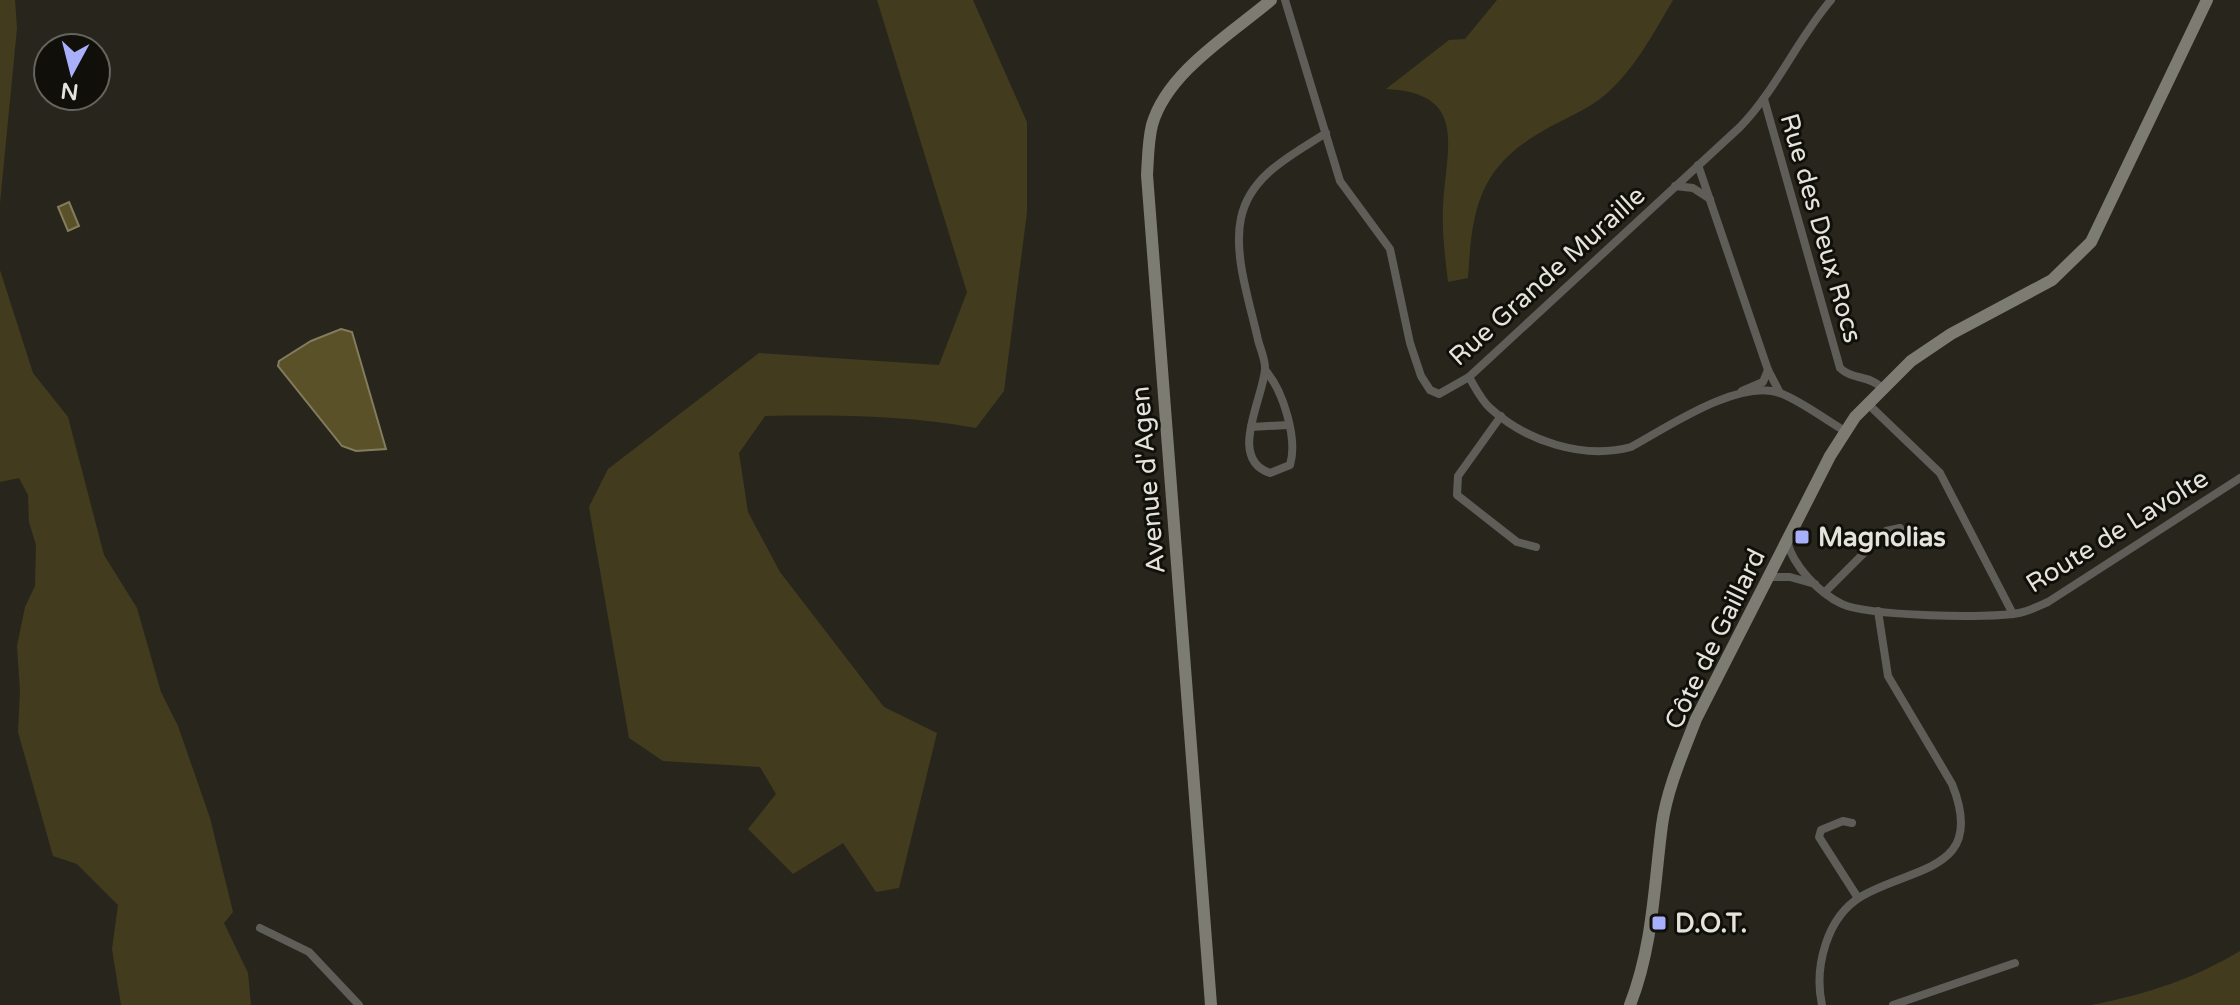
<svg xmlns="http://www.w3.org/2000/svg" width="2240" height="1005" viewBox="0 0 2240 1005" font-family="'Varela Round',sans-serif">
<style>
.green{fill:#423b1d}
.water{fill:#5a5128;stroke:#837d5e;stroke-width:2}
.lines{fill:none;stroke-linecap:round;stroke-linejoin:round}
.street{stroke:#5e5d58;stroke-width:8}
.secondary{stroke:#7d7c73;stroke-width:12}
.poi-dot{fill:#a8b0fc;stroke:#100f0a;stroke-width:3}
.labels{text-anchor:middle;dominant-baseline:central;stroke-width:6;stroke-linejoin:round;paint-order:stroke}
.street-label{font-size:26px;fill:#e4e3dc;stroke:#100f0a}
.poi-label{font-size:26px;font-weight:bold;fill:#e4e3dc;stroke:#100f0a;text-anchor:start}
</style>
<rect width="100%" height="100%" fill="#28261c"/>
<g class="green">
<path d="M0 0H15L17 28 0 203Z"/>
<path d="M877 0H973L1027 122V212L1004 391 976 428C905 415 836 415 765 416L739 453 748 512 780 572 884 707 937 733 899 888 876 892 843 843 793 874 748 829 776 794 760 767 663 761 629 738 589 507 608 469 759 353 939 365 967 292Z"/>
<path d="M1497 0H1673C1653 34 1635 69 1605 95 1587 110 1561 120 1541 132 1477 169 1472 212 1468 278L1448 282C1445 257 1442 233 1443 207 1446 147 1469 93 1386 89L1449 40 1465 39Z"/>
<path d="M0 270 33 373 68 417 104 555 137 608 161 692 178 726 210 818 233 912 224 923 248 973 251 1005H121L112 949 118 905 77 864 53 856 18 732 20 691 17 646 25 607 35 586 36 545 29 522 28 495 19 478 0 482Z"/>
<path d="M2240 951V1005H2091C2147 994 2191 980 2240 951Z"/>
</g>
<g class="water">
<path d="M69 202 79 226 68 231 58 207Z"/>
<path d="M341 329 352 332 386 449 356 451 342 446 278 366 279 361 311 341Z"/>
</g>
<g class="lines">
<g class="street">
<path d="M1285 0 1340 181 1390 249 1410 343 1421 376 1430 390 1439 394 1469 377 1740 127C1776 90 1797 40 1831 0"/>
<path d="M1764 99 1840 368C1852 380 1869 375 1881 387"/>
<path d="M1698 165 1768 370 1780 393"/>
<path d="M1675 186 1693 188 1710 199"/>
<path d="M1265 370C1283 390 1298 439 1290 465L1270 473C1228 459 1262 401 1265 370 1266 361 1260 348 1258 340 1250 303 1233 255 1241 218 1250 175 1292 155 1326 133"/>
<path d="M1469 377C1475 387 1481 400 1490 408 1526 441 1583 460 1631 447 1666 428 1739 378 1780 393 1803 402 1824 419 1845 431"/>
<path d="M1742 391 1763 382 1768 370"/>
<path d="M1867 403 1940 473 2013 614"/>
<path d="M1501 416 1458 476 1457 495 1517 542 1536 547"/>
<path d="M1251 427 1288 425"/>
<path d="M1787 541C1793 566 1819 593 1842 604 1868 616 1990 619 2019 613 2029 611 2039 606 2048 602L2240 478"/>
<path d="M1769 577H1790L1815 584"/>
<path d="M1825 592 1886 531 1900 528"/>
<path d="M1852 823 1843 821 1821 830 1819 837 1858 898"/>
<path d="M260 928 309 952 359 1005"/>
<path d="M1822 1005C1814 968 1826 917 1862 896 1914 866 1987 871 1952 784L1888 676 1878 611"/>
<path d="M1893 1005 2015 963"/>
</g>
<g class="secondary">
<path d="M1211 1005 1147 175C1148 159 1148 141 1152 125 1167 72 1231 34 1271 0"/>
<path d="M1630 1005C1653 946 1654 886 1662 825 1667 789 1683 753 1696 719L1830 456 1855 417 1911 361 1951 334 2052 280 2091 242 2207 0"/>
</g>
</g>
<g class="poi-dot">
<rect x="1794" y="529" width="16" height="16" rx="4"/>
<rect x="1651" y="915" width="16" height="16" rx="4"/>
</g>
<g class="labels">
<g class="street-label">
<text transform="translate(1821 228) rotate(74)">Rue des Deux Rocs</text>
<text transform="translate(1547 276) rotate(-42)">Rue Grande Muraille</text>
<text transform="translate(1148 480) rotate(-95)">Avenue d'Agen</text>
<text transform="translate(2117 531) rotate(-32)">Route de Lavolte</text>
<text transform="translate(1715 639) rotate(-64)">Côte de Gaillard</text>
</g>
<g class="poi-label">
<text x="1818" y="537">Magnolias</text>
<text x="1675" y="923">D.O.T.</text>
</g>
</g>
<g transform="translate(72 72) rotate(187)"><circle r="38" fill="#100f0a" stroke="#65645e" stroke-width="2"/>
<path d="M0-6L14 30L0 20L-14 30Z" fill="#a8b0fc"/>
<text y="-12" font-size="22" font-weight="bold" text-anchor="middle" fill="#e4e3dc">N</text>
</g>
</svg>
